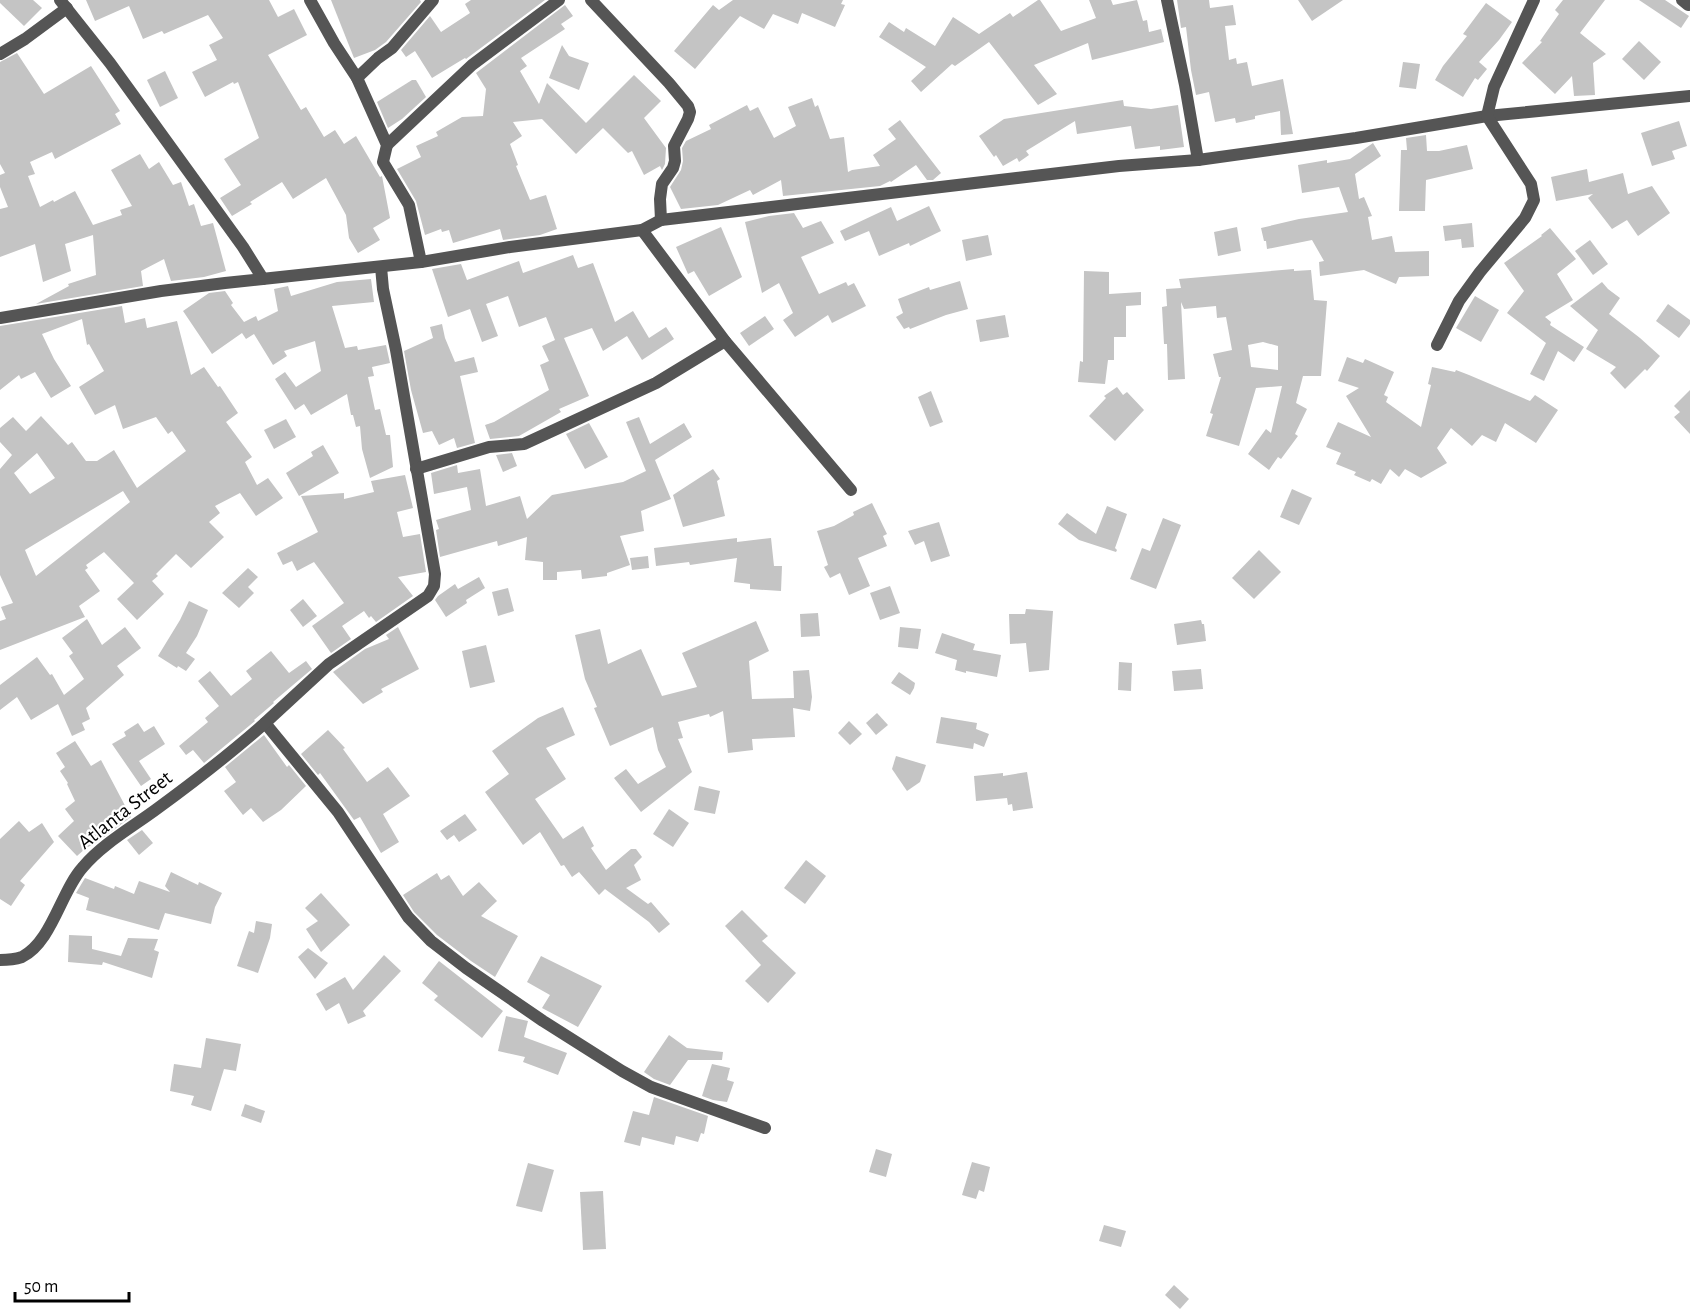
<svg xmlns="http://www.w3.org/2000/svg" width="1690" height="1316" viewBox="0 0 1690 1316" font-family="'Alegreya Sans',sans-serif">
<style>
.building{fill:#c4c4c4;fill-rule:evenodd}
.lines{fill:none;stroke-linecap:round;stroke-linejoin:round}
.minor{stroke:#555;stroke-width:12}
.labels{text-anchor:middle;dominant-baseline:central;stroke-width:4.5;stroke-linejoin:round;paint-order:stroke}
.street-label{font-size:21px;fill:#000;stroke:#fff}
</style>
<rect width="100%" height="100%" fill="#fff"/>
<g class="building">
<path d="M0 0H33L42 8 24 26 0 3Z"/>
<path d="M86 0H269L278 17 294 9 307 35 268 55 301 110 306 107 324 137 335 130 344 144 356 136 380 177 382 176 390 218 373 228 380 240 358 253 349 238 346 215 326 178 293 199 282 182 250 202 252 204 232 216 220 198 241 185 224 159 259 138 238 82 234 84 233 82 205 97 192 72 217 60 209 45 223 38 208 15 164 34 162 31 143 39 129 6 95 21Z"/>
<path d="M331 0H420L421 2 386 42 375 50 354 58Z"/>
<path d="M471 0H545L466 59 465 58 460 61 432 78 415 51 406 57 401 50 430 16 441 32 470 13 465 4Z"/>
<path d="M733 0H843L841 4 845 5 835 27 802 13 798 24 773 14 764 29 740 16 695 69 674 51 713 5 719 10Z"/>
<path d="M1038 0H1040L1061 31 1096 18 1089 0H1111L1113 5 1137 0 1143 21 1147 20 1149 32 1161 29 1164 42 1092 60 1088 43 1034 65 1057 94 1038 105 989 42 955 66 952 64 921 92 911 81 926 67 879 37 889 22 904 32 906 28 935 46 953 17 979 34 1010 13 1013 17Z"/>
<path d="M1177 0H1209L1210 8 1233 5 1236 25 1225 26 1229 60 1236 58 1237 64 1247 62 1252 86 1283 79 1293 134 1281 135 1280 111 1255 116V119L1236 123 1235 118 1215 122 1209 92 1196 95 1191 70 1186 27 1181 28Z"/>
<path d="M1298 0H1343L1312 21Z"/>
<path d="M1563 0H1605L1580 33 1606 54 1593 63 1595 95 1574 96 1572 76 1555 94 1522 63 1542 42 1540 41 1559 14 1555 10Z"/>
<path d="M1639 0H1665L1689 16 1681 28Z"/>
<path d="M1486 3 1512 22 1499 40 1479 62 1487 69 1478 80 1475 78 1463 97 1435 80 1443 66 1467 36 1463 34Z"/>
<path d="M565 5 573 16 561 24 565 29 521 58 527 66 520 71 539 104 547 83 586 123 634 75 661 101 644 118 666 148 665 164 662 170 660 166 644 175 632 151 628 153 603 128 576 154 542 119 513 122 522 136 510 144 518 165 516 166 530 200 546 195 557 229 540 235 503 240 500 229 453 243 449 230 442 232 441 229 425 235 416 201 397 169 421 157 416 146 438 136 436 132 462 117 483 116 486 89 476 73Z"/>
<path d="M1639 41 1661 62 1644 80 1622 59Z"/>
<path d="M562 45 569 56 589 63 579 90 549 78Z"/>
<path d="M17 53 44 94 91 66 120 111 115 114 121 124 55 159 52 152 30 162 35 174 28 176 40 207 53 200 54 202 75 191 93 225 122 215 120 210 132 206 111 170 140 154 149 169 159 162 173 185 181 182 189 206 194 204 201 226 213 223 226 271 204 277 171 281 164 259 141 271 143 286 36 304 69 286 68 284 96 275 93 235 65 244 71 271 43 282 35 244 0 257V209L8 207 0 187V175L5 173 0 164V62Z"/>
<path d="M1403 62 1420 64 1416 89 1399 87Z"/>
<path d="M165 71 178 98 160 107 147 80Z"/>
<path d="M412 80H416L426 97 402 119 388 128 377 102Z"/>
<path d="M812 98 815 107 818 105 830 139 844 137 848 172 852 170 880 166 873 155 896 139 888 129 900 120 941 173 933 180H927L916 165 891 182 890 181 880 186 783 196 781 180 753 195 750 190 718 205 681 209 670 187 681 170 683 161 682 148 686 141 711 129 709 125 747 105 750 111 758 107 774 138 796 126 788 107Z"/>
<path d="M1123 100 1124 106 1151 109 1178 105 1184 147 1160 150V146L1135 149 1131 126 1077 134 1075 121 1026 151 1029 155 1019 162 1017 158 1003 166 996 155 994 157 979 136 1004 119Z"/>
<path d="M1679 121 1687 146 1672 151 1675 159 1652 166 1641 133Z"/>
<path d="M1426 135 1427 151H1439L1467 145 1473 169 1426 180 1425 211H1399L1401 150H1407L1406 138Z"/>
<path d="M1373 143 1381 156 1355 174 1359 199 1364 197 1372 216 1368 217 1372 240 1392 236 1395 252 1429 251V276L1399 277 1396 284 1364 270 1320 276 1319 262 1324 261 1312 240 1267 249 1266 241H1264L1261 228 1299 219 1348 212 1339 187 1302 193 1298 165 1327 160V163L1350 159Z"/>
<path d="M1587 169 1589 182 1623 173 1628 194 1652 186 1670 213 1638 236 1627 220 1612 229 1588 198 1593 194 1556 201 1551 177Z"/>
<path d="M929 206 941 231 910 246 909 243 879 256 869 231 845 241 840 231 891 207 897 221Z"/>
<path d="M794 213 803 228 821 221 834 243 801 257 819 294 846 282 848 286 854 283 866 306 832 323 828 315 795 337 783 320 793 313 779 283 762 293 745 222 769 216Z"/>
<path d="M1472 223 1474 247 1462 248 1461 239 1445 241 1443 226Z"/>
<path d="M721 227 742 277 709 296 694 271 688 274 676 247Z"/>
<path d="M1237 227 1241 251 1218 256 1214 232Z"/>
<path d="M1550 228 1576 259 1557 274 1573 300 1545 317 1551 322 1550 325 1584 347 1574 362 1558 351 1544 381 1530 374 1546 343 1507 313 1524 291 1504 263 1542 236 1541 235Z"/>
<path d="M988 235 992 255 966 261 962 240Z"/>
<path d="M1590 240 1608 264 1593 275 1575 251Z"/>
<path d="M573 255 578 268 593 263 615 322 633 311 649 338 666 327 674 339 642 360 627 336 603 351 592 328 564 338 589 396 559 409 561 412 519 436 490 439 485 425 494 422 549 390 540 365 549 361 542 346 555 340 546 317 519 327 508 296 486 304 498 336 482 342 470 309 448 317 432 269 461 264 467 280 519 261 523 273Z"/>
<path d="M1294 269V271L1311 270 1314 300 1327 301 1321 376H1303L1296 403 1307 409 1295 434 1298 436 1281 459 1278 457 1269 470 1248 454 1266 429 1271 433 1282 386 1256 388 1239 446 1206 436 1213 414 1210 413 1221 377H1219L1213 354 1232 350 1226 317 1217 318 1216 306 1184 309 1181 302 1185 379 1168 380 1167 344H1164L1162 307 1167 306 1166 289 1181 288 1179 279ZM1263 342 1278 346V370L1251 367 1248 345Z"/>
<path d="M1084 271 1109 272V294L1141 292V305L1126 306V337H1114V360H1108L1105 384 1078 382 1080 361 1083 362Z"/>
<path d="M371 279 374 302 332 306 345 348 357 346 358 350 386 345 390 363 372 367 374 376 368 377 375 410 380 409 386 435H390L393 467 370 478 362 449 360 426 356 427 353 415H351L347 394 311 415 304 404 295 410 275 379 285 372 296 387 321 371 315 341 284 351 287 356 273 365 254 334 246 339 242 333 212 354 183 311 209 293 225 291 233 303 231 305 244 322 256 316 258 321 278 311 274 289 288 286 291 296 337 282Z"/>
<path d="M960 281 968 309 946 315 910 329 909 327 904 329 896 317 903 313 898 299 929 287 930 290Z"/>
<path d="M1602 282 1608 289 1620 298 1609 314 1640 338 1660 356 1647 371 1645 369 1625 389 1610 373 1616 367 1586 349 1598 330 1570 306Z"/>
<path d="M1475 296 1499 310 1481 342 1456 328Z"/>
<path d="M1668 304 1690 320V324L1679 338 1656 321Z"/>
<path d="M122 306 125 323 145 318 147 328 177 321 191 375 204 367 218 387 220 386 238 413 226 422 252 457 245 462 257 485 268 478 283 498 256 516 240 493 215 506 220 513 209 522 224 537 191 568 176 554 156 574 158 576 152 581 164 594 137 620 117 599 134 583 104 552 86 565 88 568 85 570 100 591 79 606 85 617 0 650V621L6 619 1 607 13 603 0 575V469L12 455 0 442V428L13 417 26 431 41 416 68 445 72 442 86 461H97L114 450 137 488 186 451 172 431 168 434 156 417 123 429 115 405 95 415 79 387 104 371 89 344 87 345 82 319 42 334 54 359 71 386 51 398 35 372 21 379 19 375 0 390V326ZM37 453 55 478 30 494 14 473ZM123 491 130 502 36 576 25 550Z"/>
<path d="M1005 315 1009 337 980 342 976 320Z"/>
<path d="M765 316 774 329 749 346 740 333Z"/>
<path d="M442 324 445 338 455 362 474 357 478 372 460 376 475 443 457 448 454 438 439 445 432 431 423 433 411 390 404 351 433 338 430 327Z"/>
<path d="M1347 357 1363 363 1365 359 1394 372 1384 395 1388 397 1386 402 1421 427 1431 385 1428 384 1432 367 1455 372 1456 370 1469 375 1530 401 1535 395 1558 410 1536 443 1505 423 1496 442 1482 435 1472 446 1451 428 1437 448 1447 463 1421 478 1405 469 1399 477 1390 469 1381 484 1372 479 1370 482 1354 475 1356 472 1336 464 1341 453 1326 447 1338 422 1371 437 1346 396 1359 388 1338 381Z"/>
<path d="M1117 387 1123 395 1127 392 1144 410 1115 441 1089 416 1106 398 1104 396Z"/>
<path d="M1690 390V434L1674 417 1680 412 1674 406Z"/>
<path d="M931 391 943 422 930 427 918 397Z"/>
<path d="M639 417 650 444 684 423 692 437 655 460 671 499 641 511 644 531 620 536 630 565 607 573V576L582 579 581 570 557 572V580H543V562L525 560 527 537 498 546 497 541 440 557 436 530 439 529 436 520 471 510 467 487 434 494 431 473 457 465 458 473 480 469 486 506 520 496 527 519 552 495 623 482 646 471 626 422Z"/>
<path d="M286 419 296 437 274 449 264 430Z"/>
<path d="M589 423 608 457 585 469 566 434Z"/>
<path d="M323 445 339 473 299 496 286 473 313 456 311 452Z"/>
<path d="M512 453 517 466 503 472 496 455Z"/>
<path d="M713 469 720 479 717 481 725 516 683 527 673 495Z"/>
<path d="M405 475 413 508 397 512 403 537 420 534 426 572 398 577 413 596 376 622 371 616 369 618 364 611 342 626 351 639 331 653 312 626 344 603 314 562 297 571 292 561 283 565 277 553 318 532 301 496 344 493V499L374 492 371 481Z"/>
<path d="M1292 489 1312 498 1299 525 1280 517Z"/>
<path d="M872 503 887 534 883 536 887 546 858 558 870 586 849 595 840 573 830 578 824 567 828 565 817 531 834 526 854 515 853 512Z"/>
<path d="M1107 506 1127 514 1115 548 1117 550 1116 552 1079 540 1058 524 1067 513 1096 534Z"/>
<path d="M1163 518 1181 525 1156 589 1130 579 1142 548 1150 551Z"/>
<path d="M939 522 950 556 931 562 924 541 915 545 908 531Z"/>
<path d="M737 538V542L771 538 774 566H782L781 591 750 589V584L734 582 737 558 690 565 689 562 656 566 654 548Z"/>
<path d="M1259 550 1281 572 1254 599 1232 578Z"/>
<path d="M648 556 649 568 632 570 630 558Z"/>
<path d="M248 568 258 577 248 587 254 593 239 608 222 593Z"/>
<path d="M479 577 485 588 466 600 467 603 446 617 435 600 438 596 455 584 458 589Z"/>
<path d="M890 586 900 613 880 620 870 593Z"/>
<path d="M508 588 514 611 498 616 492 592Z"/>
<path d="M303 599 317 616 303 627 290 610Z"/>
<path d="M189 601 208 610 197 636 186 653 195 659 186 671 178 666 177 668 158 656 180 620Z"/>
<path d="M1026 609 1053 611 1049 670 1029 672 1026 643 1010 644 1009 614H1025Z"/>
<path d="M818 613 820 636 801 637 800 614Z"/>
<path d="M87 619 102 645 125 627 141 648 117 666 124 675 86 708 90 719 82 723 85 730 72 736 58 704 31 720 17 697 0 710V685L37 657 50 675 52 674 64 695 84 679 69 656 73 653 62 638Z"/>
<path d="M1201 620 1202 624H1204L1206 641 1177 645 1174 624Z"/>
<path d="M756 621 769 651 749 661 752 699 794 698 793 671 809 670 812 697 810 711 793 708 795 737 752 739 753 750 728 753 723 711 710 717 709 714 678 722 683 738 678 739 692 772 641 812 614 778 626 769 638 784 666 767 658 750 653 727 610 746 594 708 597 707 585 679 575 635 600 629 608 664 641 649 662 696 697 687 682 653Z"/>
<path d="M398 627 419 669 381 689 383 692 363 704 333 672 365 649 389 639 386 635Z"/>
<path d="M900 627 921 629 918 649 898 647Z"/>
<path d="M942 633 975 644 973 650 1001 655 997 677 966 671V673L955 670 957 660 935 653Z"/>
<path d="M486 645 495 682 470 688 462 651Z"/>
<path d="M271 651 289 673 306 661 312 669 273 702 274 703 254 720 255 721 204 763 193 750 186 755 179 746 208 722 205 718 219 706 198 681 210 671 231 696 252 679 246 671Z"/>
<path d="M1119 662 1132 663 1131 691 1118 690Z"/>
<path d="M1201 669 1203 689 1174 691 1172 671Z"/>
<path d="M899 672 915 683 914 688 910 695 891 683Z"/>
<path d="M563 707 575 735 546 748 566 779 535 799 563 839 583 826 594 846 591 848 606 870 631 849H636L642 857 634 865 641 880 626 888 648 904 651 902 670 924 659 933 649 922 605 889 599 895 579 872 572 877 564 865 561 866 540 832 523 845 485 792 509 774 492 751 538 718Z"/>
<path d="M877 713 888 725 876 735 866 723Z"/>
<path d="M941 717 977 723 976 729 989 734 984 747 974 743 973 749 936 743Z"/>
<path d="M849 721 862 734 850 745 838 733Z"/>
<path d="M138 723 144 732 154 726 165 744 139 761 151 779 141 786 112 744 126 736 124 732Z"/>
<path d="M328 730 345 748 343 749 367 782 388 767 410 796 383 814 399 842 381 853 360 817 354 820 320 773 318 775 301 754Z"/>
<path d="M264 735 287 767 289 765 306 786 281 810 263 822 251 808 243 815 224 791 236 782 225 767Z"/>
<path d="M75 741 91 766 101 760 131 817 96 843 86 848 77 856 58 836 74 821 65 809 75 801 67 784 68 783 60 771 65 767 56 753Z"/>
<path d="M896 756 926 765 920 782 907 791 892 769Z"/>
<path d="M1027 772 1033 808 1013 811 1012 804 1008 805 1007 798 976 801 974 776 1003 773V776Z"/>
<path d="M699 786 720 791 715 814 694 810Z"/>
<path d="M669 809 689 823 673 847 653 834Z"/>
<path d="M465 814 477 830 459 842 454 835 447 840 440 831Z"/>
<path d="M19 821 29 832 42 823 54 842 20 881 25 885 11 906 0 899V839Z"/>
<path d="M142 830 153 843 139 855 127 840Z"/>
<path d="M806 860 826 876 805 904 784 888Z"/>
<path d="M171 872 198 885 199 882 222 893 215 907 211 924 165 913 159 930 86 910 89 898 76 893 85 878 114 889 115 886 134 894 139 881 170 892 165 886Z"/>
<path d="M437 873 441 880 449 875 463 896 479 882 497 901 481 916 518 936 495 977 471 961 437 935 414 912 403 895Z"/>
<path d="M321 893 350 925 321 952 306 929 318 921 305 908Z"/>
<path d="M742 910 768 936 762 941 796 973 768 1003 745 981 761 965 725 926Z"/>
<path d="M256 921 272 924 270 938 258 973 237 966 249 931 254 933Z"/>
<path d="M69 935 92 936V949L121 956 128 938 158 939 154 950 159 952 152 978 103 962 102 965 68 962Z"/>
<path d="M308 948 328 963 315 979 298 957Z"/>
<path d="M384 955 401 971 363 1011 366 1016 348 1024 339 1003 326 1011 316 994 345 977 353 990Z"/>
<path d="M541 956 602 986 578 1027 542 1008 550 995 527 982Z"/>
<path d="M439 961 503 1011 482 1038 434 1000 438 996 422 983Z"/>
<path d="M506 1016 528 1021 524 1037 567 1053 558 1075 523 1062 525 1057 498 1051Z"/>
<path d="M669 1035 687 1048 723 1052 722 1060H688L670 1085 654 1079 644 1072Z"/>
<path d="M206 1038 241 1044 236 1071 224 1069 211 1111 191 1105 194 1096 170 1091 174 1064 201 1068Z"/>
<path d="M712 1064 730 1068 727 1080 734 1082 727 1102 713 1100 702 1096Z"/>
<path d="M654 1097 708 1116 704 1134 701 1133 698 1142 676 1136 674 1145 642 1137 640 1146 624 1142 633 1111 649 1115Z"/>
<path d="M245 1104 265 1111 261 1123 241 1116Z"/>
<path d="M876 1149 892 1154 886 1177 869 1172Z"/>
<path d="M972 1162 990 1167 984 1192 979 1190 976 1199 962 1195Z"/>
<path d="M528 1163 554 1170 542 1212 516 1206Z"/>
<path d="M603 1191 606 1249 583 1250 580 1192Z"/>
<path d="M1104 1225 1126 1231 1121 1247 1099 1241Z"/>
<path d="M1174 1285 1189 1299 1180 1309 1165 1295Z"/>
</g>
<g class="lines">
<g class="minor">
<path d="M60 0 110 63 243 247 263 279"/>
<path d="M310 0 334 43 357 78 387 145 383 162 409 205 421 262"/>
<path d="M591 0 669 83 688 106 690 112 688 119 674 146 675 161 673 168 662 184 660 199 661 220"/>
<path d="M1167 0 1185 85 1198 160"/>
<path d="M1682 0 1688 5"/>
<path d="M0 54 25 39 67 8"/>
<path d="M357 78 378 58 392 48 433 0"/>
<path d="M387 145 472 65 559 0"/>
<path d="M642 230 725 341 851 490"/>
<path d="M381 267 383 289 396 350 435 574 434 586 428 596 329 664 265 723 338 812 408 917 431 941 466 968 543 1021 622 1071 651 1087 765 1128"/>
<path d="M0 318 161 291 225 283 421 262 510 247 642 230 661 220 1119 166 1198 160 1356 138 1487 116 1690 96"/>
<path d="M1437 345 1459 301 1480 272 1525 218 1534 200 1531 184 1487 116 1494 87 1534 0"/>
<path d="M416 469 489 447 524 444 656 383 725 341"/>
<path d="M0 960C7 960 16 959 22 957 52 942 61 891 83 867 102 844 134 826 158 808 195 781 231 753 265 723"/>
</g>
</g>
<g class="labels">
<g class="street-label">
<text transform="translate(125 810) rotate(-38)">Atlanta Street</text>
</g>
</g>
<path d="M15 1292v9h114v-9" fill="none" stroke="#000000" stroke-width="3"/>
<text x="24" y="1292" font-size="18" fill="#000000" stroke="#ffffff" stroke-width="4.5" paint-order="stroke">50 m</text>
</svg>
